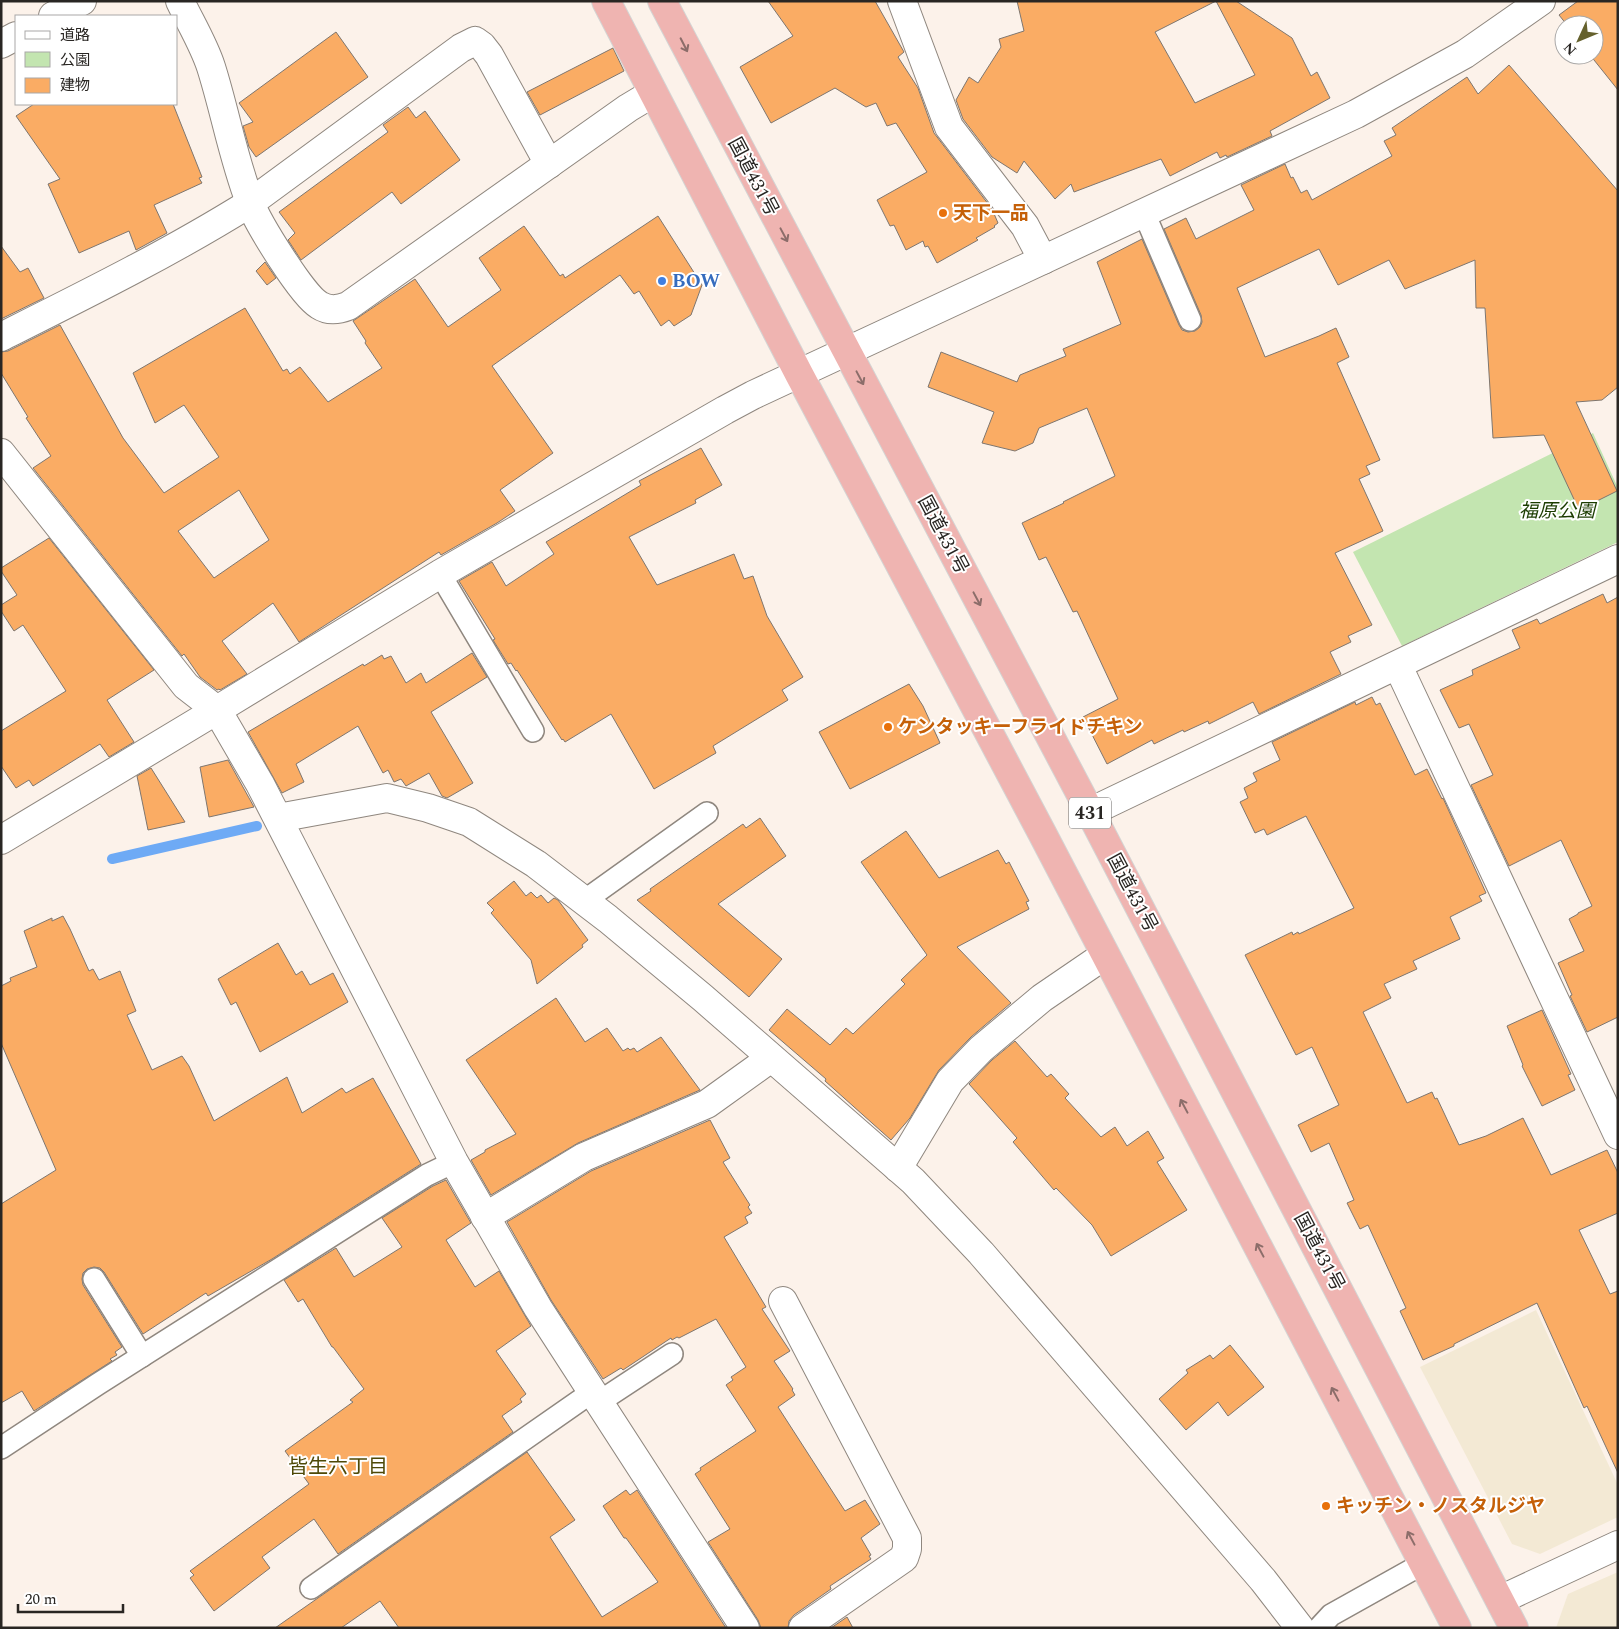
<svg xmlns="http://www.w3.org/2000/svg" width="1619" height="1629" viewBox="0 0 1619 1629" font-family="Spectral,'Noto Sans JP',serif">
<style>
.commercial{fill:#f3e9d4}
.green{fill:#c3e5b0}
.lines{fill:none;stroke-linecap:round;stroke-linejoin:round}
.stream{stroke:#6eaaf5;stroke-width:10}
.building{fill:#faac64;stroke:#7e766f;fill-rule:evenodd}
.lane-casing{stroke:#8f877f;stroke-width:24}
.street-casing{stroke:#8f877f;stroke-width:30}
.highway-casing{stroke:#d4d4d3;stroke-width:30}
.lane{stroke:#fff;stroke-width:21}
.street{stroke:#fff;stroke-width:28}
.highway{stroke:#efb4b1;stroke-width:28}
.oneway{stroke:#8c6d6a}
.food-dot{fill:#e8710a;stroke:#fff;stroke-width:2}
.shop-dot{fill:#3f7fe0;stroke:#fff;stroke-width:2}
.labels{text-anchor:middle;dominant-baseline:central;stroke-width:4;stroke-linejoin:round;paint-order:stroke}
.shield{fill:#fff;stroke:#696765;stroke-width:1}
.shield-label{font-size:18px;font-weight:bold;fill:#292623}
.street-label{font-size:19px;fill:#292623;stroke:#fff}
.food-label{font-size:19px;font-weight:bold;fill:#c56008;stroke:#fff;text-anchor:start}
.shop-label{font-size:19px;font-weight:bold;fill:#366cbe;stroke:#fff;text-anchor:start}
.park-label{font-size:19px;font-style:italic;fill:#1b3c00;stroke:#fff}
.neighbourhood-label{font-size:20px;fill:#4e4907;stroke:#fff}
</style>
<rect width="100%" height="100%" fill="#fcf2ea"/>
<g class="commercial">
<path d="M1536 1310 1618 1485V1517L1540 1554 1512 1544 1420 1367Z"/>
<path d="M1618 1572V1628H1556L1568 1594Z"/>
</g>
<path class="green" d="M1593 433 1618 488V542L1402 646 1353 552Z"/>
<g class="lines">
<path class="stream" d="M112 859 257 826"/>
</g>
<g class="building">
<path d="M768 1H875L904 52 898 57 918 88 934 133 992 209 998 223 994 226 995 227 976 238 978 240 937 263 928 246 925 247 923 241 906 250 894 225 890 226 877 200 927 172 896 123 887 126 876 103 866 107 835 88 771 123 740 67 793 36Z"/>
<path d="M1017 1H1216L1155 32 1195 103 1255 75 1216 1H1236L1292 38 1311 76 1317 72 1330 98 1270 131 1272 136 1227 157 1226 155 1220 158 1217 152 1170 176 1161 159 1074 192 1071 184 1055 199 1024 161 1017 173 992 157 963 119 956 100 969 77 978 83 1001 47 999 39 1024 31Z"/>
<path d="M1578 1H1618V90L1590 55H1594V25H1567L1559 15Z"/>
<path d="M336 32 368 77 256 157 249 147 243 126 253 122 239 103Z"/>
<path d="M613 48 624 71 540 115 527 92Z"/>
<path d="M1509 65 1618 191V387L1602 400 1576 402 1617 491 1579 510 1544 435 1493 438 1485 308H1476L1475 260 1405 289 1389 260 1338 285 1319 249 1237 288 1265 357 1319 336 1336 328 1349 357 1337 363 1380 460 1366 466 1370 474 1359 479 1383 531 1335 553 1372 625 1348 636 1351 642 1330 652 1341 674 1259 714 1253 702 1209 724 1208 721 1184 732 1183 730 1154 744 1152 740 1107 764 1083 717 1118 699 1077 611 1073 612 1046 557 1039 560 1022 523 1064 503 1063 502 1115 476 1087 408 1039 428 1033 443 1015 451 982 443 994 412 928 387 941 352 1017 382 1020 375 1066 356 1063 349 1121 324 1097 262 1142 239 1179 325 1182 330 1188 332 1195 331 1200 327 1202 322 1201 315 1164 229 1186 218 1196 239 1254 210 1241 185 1285 164 1291 178 1293 177 1301 193 1307 190 1312 200 1392 156 1384 141 1396 135 1392 128 1467 77 1478 94Z"/>
<path d="M34 104H173L202 177 199 178 202 183 154 205 167 233 136 250 129 231 79 253 48 184 60 179 16 116Z"/>
<path d="M408 107 416 118 425 111 460 160 401 204 392 192 301 260 288 240 295 233 279 212 388 132 383 125Z"/>
<path d="M658 216 702 285 691 315 674 326 669 320 661 326 639 291 634 294 620 275 492 366 553 453 500 490 515 511 497 523 441 555 439 552 299 642 273 603 222 641 247 674 220 690 219 689 217 690 200 677 184 654 182 656 33 468 51 456 26 418 28 417 1 373V352L8 351 60 325 123 438 164 493 219 457 184 405 155 423 133 373 245 308 283 371 287 369 290 374 300 367 328 402 382 368 365 343 366 341 353 321 415 279 448 327 501 290 479 258 524 226 560 276 563 274 565 278ZM239 490 269 540 214 578 178 531Z"/>
<path d="M1 246 20 272 28 268 44 298 1 319Z"/>
<path d="M265 262 276 278 267 285 256 271Z"/>
<path d="M701 448 722 485 695 500 696 503 629 537 657 585 734 554 744 579 753 576 767 616 803 677 782 690 788 700 713 746 716 753 654 789 611 714 565 742 563 739 562 740 517 670 516 671 511 663 508 664 493 640 495 639 459 581 492 562 506 586 554 554 546 542 641 485 639 481Z"/>
<path d="M49 538 154 670 107 700 134 742 109 757 100 744 33 786 29 780 16 788 1 766V731L66 691 23 625 14 631 1 611V605L17 595 1 571V568Z"/>
<path d="M1603 594 1607 603 1618 597V1017L1587 1032 1570 996 1572 995 1558 963 1584 951 1569 919 1578 914V913L1592 906 1561 840 1509 866 1471 785 1493 775 1469 724 1459 728 1440 690 1473 675 1472 670 1520 648 1512 630 1537 619 1540 624Z"/>
<path d="M472 653 487 677 431 712 473 783 447 798 442 796 429 773 406 786 401 779 394 782 388 770 383 773 358 726 296 764 304 782 282 793 248 732 363 664 364 666 382 655 384 659 391 656 406 683 421 673 426 683Z"/>
<path d="M909 684 923 706 940 743 850 789 819 732Z"/>
<path d="M1372 697 1376 705 1380 703 1415 775 1427 769 1442 799 1443 798 1486 893 1479 896 1482 901 1450 917 1460 939 1413 961 1417 969 1384 984 1391 998 1363 1012 1407 1103 1432 1092 1435 1099 1437 1098 1459 1145 1486 1136 1523 1118 1551 1175 1607 1150 1618 1173V1213L1579 1230 1610 1294 1618 1291V1473L1587 1406 1584 1408 1537 1303 1454 1344V1346L1423 1360 1400 1311 1406 1308 1368 1225 1360 1229 1347 1203 1354 1200 1329 1143 1311 1152 1298 1125 1339 1105 1312 1047 1296 1055 1245 955 1292 932 1293 935 1298 932 1299 934 1354 908 1306 816 1267 835 1264 829 1255 833 1240 802 1248 798 1244 788 1257 781 1253 773 1280 760 1272 742 1355 702 1356 705Z"/>
<path d="M228 760 254 807 209 817 200 767Z"/>
<path d="M151 768 185 822 148 830 137 776Z"/>
<path d="M760 818 786 856 718 904 782 959 749 997 637 900 651 891 650 889 743 824 746 828Z"/>
<path d="M906 831 939 878 998 850 1006 864 1009 862 1029 901 1026 902 1029 909 957 947 1011 1003 971 1037 939 1070 910 1118 891 1140 825 1081 826 1079 769 1030 787 1009 830 1045 846 1028 853 1034 905 984 901 980 927 955 861 862Z"/>
<path d="M514 881 526 896 531 892 537 898 541 895 548 903 554 898 558 900 588 940 582 945 583 947 537 984 531 960 491 913 494 910 487 903Z"/>
<path d="M63 916 70 929 89 971 93 969 99 980 120 971 136 1011 127 1015 152 1070 182 1056 189 1066 214 1121 287 1077 302 1113 342 1088 346 1093 373 1078 421 1164 272 1259 208 1296 206 1293 143 1334 104 1272 100 1268 94 1267 87 1269 83 1273 82 1279 83 1285 122 1347 115 1352 117 1355 110 1359 112 1361 34 1411 22 1391 1 1403V1204L56 1170 1 1043V986L11 981 10 978 37 967 24 931 52 918V921Z"/>
<path d="M278 943 296 975 302 971 310 985 333 973 348 1002 260 1052 236 1002 231 1005 218 979Z"/>
<path d="M556 998 585 1042 607 1028 623 1051 628 1048 630 1050 634 1048 637 1052 661 1037 700 1090 578 1143 491 1195 471 1160 485 1152V1150L516 1134 466 1060Z"/>
<path d="M1542 1010 1571 1074 1568 1075 1575 1090 1542 1106 1522 1066 1523 1065 1507 1026Z"/>
<path d="M1015 1041 1047 1077 1051 1074 1069 1094 1065 1098 1101 1137 1115 1127 1127 1146 1148 1131 1164 1158 1157 1162 1187 1210 1111 1256 1092 1225 1056 1188 1054 1190 1013 1142 1017 1138 969 1084 992 1060Z"/>
<path d="M710 1120 730 1158 723 1162 750 1205 748 1207 752 1213 745 1217 748 1223 724 1237 766 1307 762 1309 790 1351 774 1361 793 1389 792 1390 795 1395 778 1407 845 1511 865 1500 880 1524 861 1538 871 1555 869 1556 871 1559 830 1586 831 1589 794 1615 789 1621 788 1628H761L758 1620 708 1542 730 1529 695 1474 701 1470 700 1468 756 1431 726 1385 733 1380 731 1377 746 1367 716 1319 679 1338 677 1337 672 1340 671 1338 623 1370 621 1368 603 1379 551 1300 507 1222 591 1171Z"/>
<path d="M446 1180 471 1223 446 1240 475 1287 499 1271 531 1326 496 1351 526 1394 520 1399 522 1402 502 1416 513 1432 338 1554 314 1519 262 1557 270 1568 214 1611 190 1578 194 1575 190 1571 309 1484 285 1451 353 1402 350 1400 364 1389 333 1347H332L303 1299 298 1302 284 1280 336 1248 354 1277 402 1247 382 1218 433 1186Z"/>
<path d="M1230 1345 1264 1387 1228 1416 1218 1402 1186 1430 1159 1399 1188 1373 1186 1370 1210 1355 1213 1359Z"/>
<path d="M527 1452 575 1520 550 1537 602 1617 658 1582 626 1538H624L603 1506 626 1490 630 1495 637 1490 726 1628H399L380 1601 341 1628H275Z"/>
<path d="M847 1617 853 1628H831Z"/>
</g>
<g class="lines">
<defs>
<g id="lane">
<path d="M1144 213 1190 320"/>
<path d="M440 574 533 731"/>
<path d="M584 901 707 813"/>
<path d="M94 1279 142 1356"/>
<path d="M599 1402 672 1354"/>
<path d="M1 1448 98 1384 427 1175 454 1162"/>
<path d="M311 1588 592 1392"/>
<path d="M1319 1628 1331 1615 1424 1563"/>
</g>
<g id="street">
<path d="M180 1C190 22 204 45 211 67 225 111 233 158 250 202 257 222 302 295 319 305 328 311 338 310 348 306L628 108 653 93"/>
<path d="M902 1 949 127 1025 226 1043 260"/>
<path d="M53 16 82 1"/>
<path d="M1 44 16 36"/>
<path d="M1 337C85 295 170 253 250 203L461 48 475 41 482 46 489 55 549 164"/>
<path d="M1 453 186 686 217 710 260 784 454 1162 538 1308 745 1628"/>
<path d="M1398 666 1618 1135"/>
<path d="M1090 812 1618 559"/>
<path d="M278 818 387 798 428 808 469 822 536 864 608 919 703 998 913 1181 981 1253 1263 1580 1300 1628"/>
<path d="M1 840 217 710 440 574 725 410 753 395 1356 114 1465 54 1541 1"/>
<path d="M898 1168 950 1081 981 1049 1042 998 1105 955"/>
<path d="M485 1217 584 1157 707 1104 771 1058"/>
<path d="M783 1301 907 1538V1549L904 1558 803 1628"/>
<path d="M1500 1600 1618 1545"/>
</g>
<g id="highway">
<path d="M606 1 799 374 1042 833 1457 1628"/>
<path d="M662 1 1090 812 1514 1628"/>
</g>
</defs>
<use href="#lane" class="lane-casing"/>
<use href="#street" class="street-casing"/>
<use href="#highway" class="highway-casing"/>
<use href="#lane" class="lane"/>
<use href="#street" class="street"/>
<use href="#highway" class="highway"/>
</g>
<defs><path id="oneway-shaft" d="M-6 0H5M1.5-3L5.5 0L1.5 3" fill="none" stroke-width="1.6" stroke-linecap="round" stroke-linejoin="round" transform="scale(1.25)"/></defs>
<g class="oneway">
<use href="#oneway-shaft" transform="translate(684 45) rotate(63)"/>
<use href="#oneway-shaft" transform="translate(784 235) rotate(62)"/>
<use href="#oneway-shaft" transform="translate(860 378) rotate(62)"/>
<use href="#oneway-shaft" transform="translate(977 599) rotate(62)"/>
<use href="#oneway-shaft" transform="translate(1184 1106) rotate(-118)"/>
<use href="#oneway-shaft" transform="translate(1260 1250) rotate(-118)"/>
<use href="#oneway-shaft" transform="translate(1335 1394) rotate(-118)"/>
<use href="#oneway-shaft" transform="translate(1411 1538) rotate(-118)"/>
</g>
<g class="food-dot">
<circle cx="943" cy="213" r="5"/>
<circle cx="888" cy="727" r="5"/>
<circle cx="1326" cy="1506" r="5"/>
</g>
<circle class="shop-dot" cx="662" cy="281" r="5"/>
<g class="labels">
<rect class="shield" x="1069" y="797.5" width="42" height="31" rx="4"/>
<g class="shield-label">
<text x="1090" y="813">431</text>
</g>
<g class="street-label">
<text transform="translate(753 177) rotate(62)">国道431号</text>
<text transform="translate(943 535) rotate(62)">国道431号</text>
<text transform="translate(1132 893) rotate(62)">国道431号</text>
<text transform="translate(1319 1252) rotate(62)">国道431号</text>
</g>
<g class="food-label">
<text x="953" y="213">天下一品</text>
<text x="898" y="727">ケンタッキーフライドチキン</text>
<text x="1336" y="1506">キッチン・ノスタルジヤ</text>
</g>
<g class="shop-label">
<text x="672" y="281">BOW</text>
</g>
<g class="park-label">
<text x="1557" y="511">福原公園</text>
</g>
<g class="neighbourhood-label">
<text x="338" y="1467">皆生六丁目</text>
</g>
</g>
<rect width="1619" height="1629" fill="none" stroke="#292623" stroke-width="5"/>
<rect x="15" y="15" width="162" height="90" fill="#ffffff" stroke="#a9a8a7"/>
<rect x="25" y="31" width="25" height="8" fill="#ffffff" stroke="#a9a8a7"/>
<text x="60" y="40" font-size="15" fill="#292623">道路</text>
<rect x="25" y="52" width="25" height="15" fill="#c3e5b0" stroke="#a9a8a7"/>
<text x="60" y="65" font-size="15" fill="#292623">公園</text>
<rect x="25" y="78" width="25" height="15" fill="#faac64" stroke="#a9a8a7"/>
<text x="60" y="90" font-size="15" fill="#292623">建物</text>
<g transform="translate(1579 40) rotate(226)"><circle r="24" fill="#ffffff" stroke="#a9a8a7"/>
<path d="M0-4L9 19L0 12L-9 19Z" fill="#65612d"/>
<text y="-8" font-size="14" font-weight="bold" text-anchor="middle" fill="#292623">N</text>
</g>
<path d="M18 1604v8h105v-8" fill="none" stroke="#292623" stroke-width="2.5"/>
<text x="25" y="1604" font-size="15" fill="#292623" stroke="#ffffff" stroke-width="4" paint-order="stroke">20 m</text>
</svg>
